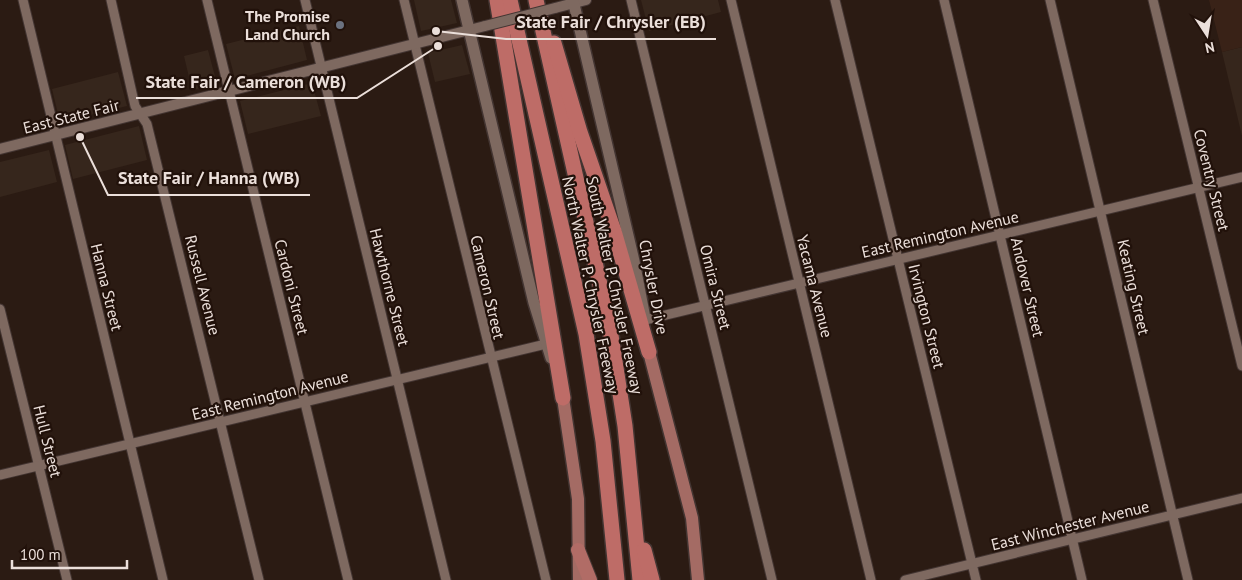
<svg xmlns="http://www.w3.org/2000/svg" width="1242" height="580" viewBox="0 0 1242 580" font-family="'PT Sans',sans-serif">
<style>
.commercial{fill:#36261c}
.built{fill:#392217}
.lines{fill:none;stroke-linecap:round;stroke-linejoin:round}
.minor-casing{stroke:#433532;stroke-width:11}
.tertiary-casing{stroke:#433532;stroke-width:12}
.secondary-casing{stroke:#433532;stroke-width:14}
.primary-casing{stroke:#433532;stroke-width:15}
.trunk-casing{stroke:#433532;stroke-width:16}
.motorway-casing{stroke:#433532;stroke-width:18}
.minor{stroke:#7e6960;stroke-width:9}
.tertiary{stroke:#7e6960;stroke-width:10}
.secondary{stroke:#7e6960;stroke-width:11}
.primary{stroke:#a46b64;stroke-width:12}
.trunk{stroke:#b16c66;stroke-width:14}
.motorway{stroke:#be6c67;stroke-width:15}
.tertiary-bridge-casing{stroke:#433532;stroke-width:12;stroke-linecap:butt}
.tertiary-bridge{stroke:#7e6960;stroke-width:10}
.worship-dot{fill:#6b7280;stroke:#21110a;stroke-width:2}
.labels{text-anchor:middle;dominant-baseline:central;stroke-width:4.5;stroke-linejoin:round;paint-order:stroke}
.poi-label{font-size:16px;font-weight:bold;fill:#ebdfda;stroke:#21110a;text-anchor:end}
.street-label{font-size:16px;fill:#ebdfda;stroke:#21110a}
.leader{fill:none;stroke:#ebdfda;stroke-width:2}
.callout-dot{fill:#ebdfda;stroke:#21110a;stroke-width:2}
.callout-label{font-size:18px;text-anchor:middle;font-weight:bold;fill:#ebdfda;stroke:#21110a;stroke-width:4.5;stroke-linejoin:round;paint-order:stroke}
</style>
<rect width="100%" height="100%" fill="#2b1b13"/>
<g class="commercial">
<path d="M414 0H451L457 23 421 31Z"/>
<path d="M641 0H718L721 12 649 31Z"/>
<path d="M299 26 307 60 235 79 226 44Z"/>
<path d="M462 45 470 74 435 82 428 53Z"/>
<path d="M1242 47V136L1222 52Z"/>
<path d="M208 50 217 84 192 90 184 56Z"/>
<path d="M118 72 127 106 60 122 52 89Z"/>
<path d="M312 83 321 116 248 134 240 101Z"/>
<path d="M139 126 147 160 73 179 65 145Z"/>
<path d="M49 150 57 182 0 197V162Z"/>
</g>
<path class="built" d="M1209 0H1242V47L1222 52Z"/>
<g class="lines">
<defs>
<g id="minor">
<path d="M23 0 163 580"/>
<path d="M111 0 135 106 147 124 259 580"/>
<path d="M207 0 348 580"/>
<path d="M305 0 446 580"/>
<path d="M404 0 546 580"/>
<path d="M631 0 772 580"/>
<path d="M731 0 871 580"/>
<path d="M835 0 976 580"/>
<path d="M944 0 1082 580"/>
<path d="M1050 0 1188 580"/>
<path d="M1153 0 1242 366"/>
<path d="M0 309 67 580"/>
<path d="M645 320 1242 177"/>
<path d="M0 475 546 344"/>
<path d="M905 580 1242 498"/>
</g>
<g id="tertiary">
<path d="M555 8 586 0"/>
<path d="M0 149 485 26"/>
</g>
<g id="secondary">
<path d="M462 0 534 303 551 358"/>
<path d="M573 0 634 261 645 318"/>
</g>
<g id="primary">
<path d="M649 352 692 518 698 580"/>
<path d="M563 398 578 499 579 580"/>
</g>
<path id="trunk" d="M578 550 590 580"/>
<g id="motorway">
<path d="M497 0 563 398"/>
<path d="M510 0 586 334 603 441 617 580"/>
<path d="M536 0 610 329 625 426 640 580"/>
<path d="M554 43 580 132 614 231 649 352"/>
<path d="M644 550 652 580"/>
</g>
</defs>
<use href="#minor" class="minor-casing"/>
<use href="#tertiary" class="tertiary-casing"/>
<use href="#secondary" class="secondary-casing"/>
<use href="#primary" class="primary-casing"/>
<use href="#trunk" class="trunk-casing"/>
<use href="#motorway" class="motorway-casing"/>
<use href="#minor" class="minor"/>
<use href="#tertiary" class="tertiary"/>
<use href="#secondary" class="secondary"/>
<use href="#primary" class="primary"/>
<use href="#trunk" class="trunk"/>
<use href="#motorway" class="motorway"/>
<defs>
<path id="tertiary-bridge" d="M485 26 555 8"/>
</defs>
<use href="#tertiary-bridge" class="tertiary-bridge-casing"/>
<use href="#tertiary-bridge" class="tertiary-bridge"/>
</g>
<circle class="worship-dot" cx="340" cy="25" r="5"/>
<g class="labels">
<g class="poi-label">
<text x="330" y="16">The Promise<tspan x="330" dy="18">Land Church</tspan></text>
</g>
<g class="street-label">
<text transform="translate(71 116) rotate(-14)">East State Fair</text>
<text transform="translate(1212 180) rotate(76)">Coventry Street</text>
<text transform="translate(940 234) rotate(-13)">East Remington Avenue</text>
<text transform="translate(203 285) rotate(76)">Russell Avenue</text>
<text transform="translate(591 285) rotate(78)">North Walter P. Chrysler Freeway</text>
<text transform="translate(615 285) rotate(78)">South Walter P. Chrysler Freeway</text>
<text transform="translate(815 286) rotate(76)">Yacama Avenue</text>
<text transform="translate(107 287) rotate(76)">Hanna Street</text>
<text transform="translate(292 287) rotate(76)">Cardoni Street</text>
<text transform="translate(390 287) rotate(76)">Hawthorne Street</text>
<text transform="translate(488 287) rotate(77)">Cameron Street</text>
<text transform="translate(654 287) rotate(79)">Chrysler Drive</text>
<text transform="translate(716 287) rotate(76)">Omira Street</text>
<text transform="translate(1028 287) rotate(77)">Andover Street</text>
<text transform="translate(1134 287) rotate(77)">Keating Street</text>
<text transform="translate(927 316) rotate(76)">Irvington Street</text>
<text transform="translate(270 395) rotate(-14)">East Remington Avenue</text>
<text transform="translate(48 441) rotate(76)">Hull Street</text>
<text transform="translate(1070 525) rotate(-14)">East Winchester Avenue</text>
</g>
</g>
<path class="leader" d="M436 31L506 39H716M438 46L357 98H136M80 137L108 195H310"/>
<g class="callout-dot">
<circle cx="436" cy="31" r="5"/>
<circle cx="438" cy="46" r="5"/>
<circle cx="80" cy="137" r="5"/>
</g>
<g class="callout-label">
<text x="611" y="28">State Fair / Chrysler (EB)</text>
<text x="246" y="88">State Fair / Cameron (WB)</text>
<text x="209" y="184">State Fair / Hanna (WB)</text>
</g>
<g transform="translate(1207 35) rotate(168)" stroke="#21110a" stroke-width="4" paint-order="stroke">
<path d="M0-4L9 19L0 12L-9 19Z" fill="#ebdfda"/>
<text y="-8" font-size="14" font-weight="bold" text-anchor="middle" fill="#ebdfda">N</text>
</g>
<path d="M12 560v8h115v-8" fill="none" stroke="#ebdfda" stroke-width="2.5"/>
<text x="20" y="560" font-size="15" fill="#ebdfda" stroke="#21110a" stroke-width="4" paint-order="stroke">100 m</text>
</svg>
